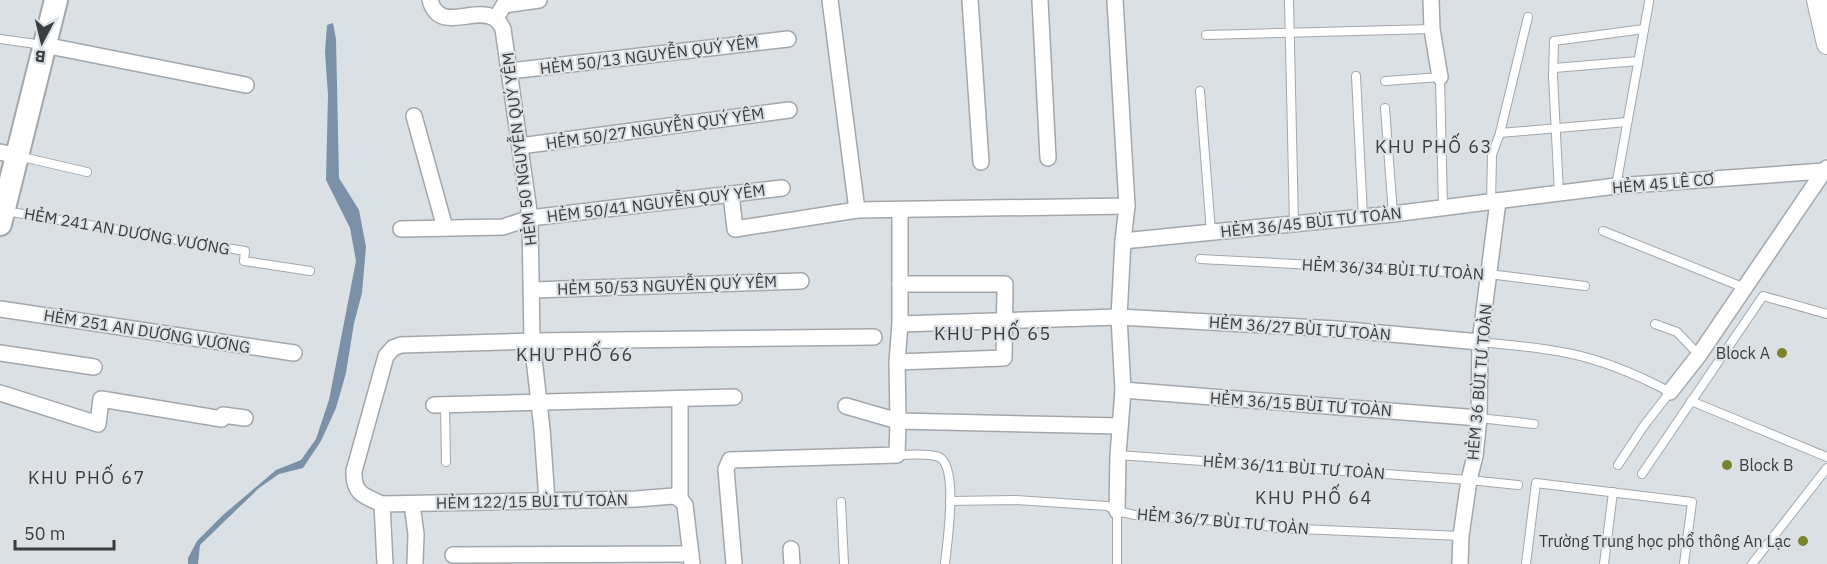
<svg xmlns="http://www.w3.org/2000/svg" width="1827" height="564" viewBox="0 0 1827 564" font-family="'IBM Plex Sans',sans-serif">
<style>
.water{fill:#7a91a8}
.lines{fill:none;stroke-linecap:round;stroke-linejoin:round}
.service-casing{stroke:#a2a7ac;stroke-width:10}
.minor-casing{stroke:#a2a7ac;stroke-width:18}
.tertiary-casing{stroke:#a2a7ac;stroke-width:22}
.secondary-casing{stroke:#a2a7ac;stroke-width:26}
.service{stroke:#fff;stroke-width:8}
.minor{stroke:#fff;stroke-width:15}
.tertiary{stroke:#fff;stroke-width:20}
.secondary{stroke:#fff;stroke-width:22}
.poi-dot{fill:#7c832f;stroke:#dbe0e5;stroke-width:2}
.labels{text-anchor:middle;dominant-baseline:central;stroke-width:4.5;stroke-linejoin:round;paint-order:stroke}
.street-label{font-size:16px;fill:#3b3d3f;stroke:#dbe0e5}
.poi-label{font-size:16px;fill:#3b3d3f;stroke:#dbe0e5;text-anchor:end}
.neighbourhood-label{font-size:18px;letter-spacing:1.5px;fill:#3b3d3f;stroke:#dbe0e5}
</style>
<rect width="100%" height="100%" fill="#dbe0e5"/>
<path class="water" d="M333 23 336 39 339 178 359 210 366 247 362 293 354 323 346 373 336 408 321 441 303 468 279 474 259 488 200 545 198 564H188V558L197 541 223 515 276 470 301 460 316 439 329 400 356 261 350 228 326 180 328 95 325 52 327 25Z"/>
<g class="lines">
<defs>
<g id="service">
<path d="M1289 0 1294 224"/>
<path d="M1206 35 1432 29"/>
<path d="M0 39 43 45"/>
<path d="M1554 68 1638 61"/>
<path d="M1356 76 1363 217"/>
<path d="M1385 81 1440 77 1443 208"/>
<path d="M1200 91 1211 232"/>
<path d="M1385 108 1393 214"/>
<path d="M1500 133 1627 122"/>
<path d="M18 156 87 172"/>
<path d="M1616 186 1649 2"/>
<path d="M1559 193 1553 76 1554 41 1644 29"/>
<path d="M1491 202 1492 155 1500 133 1528 17"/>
<path d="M5 211 245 251 244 261 310 271"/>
<path d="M1603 231 1745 288"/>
<path d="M1200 259 1489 274 1585 286"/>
<path d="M1655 324 1677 332 1699 355"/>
<path d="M1480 342C1509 345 1538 347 1567 353 1603 360 1638 375 1670 392L1643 427 1618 465"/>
<path d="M1691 401 1827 457"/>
<path d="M445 405 446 462"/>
<path d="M1479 418 1534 424"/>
<path d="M897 455C908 455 929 453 939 457 959 467 947 543 945 564"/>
<path d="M1118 455 1469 480 1518 485"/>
<path d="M1642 474 1763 296 1827 314"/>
<path d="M950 501 1015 500 1107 506 1117 511 1135 515 1247 523 1277 528 1461 536"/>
<path d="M841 502 844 564"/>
<path d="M1117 564V511"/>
<path d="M1526 564 1536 483 1692 502 1684 564"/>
<path d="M1604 564 1613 492"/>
<path d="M1752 564 1827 468"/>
</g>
<g id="minor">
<path d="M430 0C439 34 474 6 494 18 498 20 501 25 503 29L530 218 532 341 542 429 547 501"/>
<path d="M830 0 857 210"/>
<path d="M970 0 981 162"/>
<path d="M1040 0 1048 158"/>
<path d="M1115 0 1127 206 1123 241 1119 317 1123 390 1118 455 1117 511"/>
<path d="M1431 0 1432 29 1440 77"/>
<path d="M496 18 504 5 539 0"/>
<path d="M44 45 246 85"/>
<path d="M510 71 788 39"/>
<path d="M414 116 445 228"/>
<path d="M520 146 789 110"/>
<path d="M0 152 18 156"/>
<path d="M731 194 735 229 857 210 1127 206"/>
<path d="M900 210V324L897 362 898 421 1120 426"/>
<path d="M401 229 503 227 530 218 782 188"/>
<path d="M1123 241 1393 214 1616 186 1824 171 1827 168"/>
<path d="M532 290 801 281"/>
<path d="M0 309 294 353"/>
<path d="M900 324 1119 317 1336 329 1480 342"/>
<path d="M0 353 94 367"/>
<path d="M897 362 1004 358 1005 284H900"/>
<path d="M1123 390 1479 418"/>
<path d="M1670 392 1699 355 1824 171"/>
<path d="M0 393 98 424 101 399 222 419 223 415 245 418"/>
<path d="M680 399V499L685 505 692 564"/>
<path d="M434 405 734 397"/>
<path d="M680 499 674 496 636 499 382 504C363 496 353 493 354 471L386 356 393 348 401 345 532 341 874 337"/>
<path d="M382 504 385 564"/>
<path d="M412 504 416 534 415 564"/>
<path d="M791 549 792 564"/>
<path d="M453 555 691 554"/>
<path d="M734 564 726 469 730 460 897 455 898 421 846 406"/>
<path d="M1460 564 1461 536 1469 480 1475 456 1479 418 1480 342 1498 201"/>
</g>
<path id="tertiary" d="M1817 0 1827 44"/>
<path id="secondary" d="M0 224 56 0"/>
</defs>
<use href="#service" class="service-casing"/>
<use href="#minor" class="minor-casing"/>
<use href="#tertiary" class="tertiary-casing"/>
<use href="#secondary" class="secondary-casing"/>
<use href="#service" class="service"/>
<use href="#minor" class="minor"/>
<use href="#tertiary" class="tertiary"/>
<use href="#secondary" class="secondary"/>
</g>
<g class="poi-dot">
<circle cx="1782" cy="353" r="6"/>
<circle cx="1727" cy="465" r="6"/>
<circle cx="1803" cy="541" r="6"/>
</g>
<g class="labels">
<g class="street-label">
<text transform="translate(649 55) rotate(-7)">HẺM 50/13 NGUYỄN QUÝ YÊM</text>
<text transform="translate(655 128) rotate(-8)">HẺM 50/27 NGUYỄN QUÝ YÊM</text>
<text transform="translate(519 149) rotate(-97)">HẺM 50 NGUYỄN QUÝ YÊM</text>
<text transform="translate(1663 183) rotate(-5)">HẺM 45 LÊ CƠ</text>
<text transform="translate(656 203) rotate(-7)">HẺM 50/41 NGUYỄN QUÝ YÊM</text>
<text transform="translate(1311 222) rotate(-6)">HẺM 36/45 BÙI TƯ TOÀN</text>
<text transform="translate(127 231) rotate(10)">HẺM 241 AN DƯƠNG VƯƠNG</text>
<text transform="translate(1393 269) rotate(3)">HẺM 36/34 BÙI TƯ TOÀN</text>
<text transform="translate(667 285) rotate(-2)">HẺM 50/53 NGUYỄN QUÝ YÊM</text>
<text transform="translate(1300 328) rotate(4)">HẺM 36/27 BÙI TƯ TOÀN</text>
<text transform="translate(147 331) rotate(9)">HẺM 251 AN DƯƠNG VƯƠNG</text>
<text transform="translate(1479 382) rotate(-85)">HẺM 36 BÙI TƯ TOÀN</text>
<text transform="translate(1301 404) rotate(4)">HẺM 36/15 BÙI TƯ TOÀN</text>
<text transform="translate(1294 467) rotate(4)">HẺM 36/11 BÙI TƯ TOÀN</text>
<text transform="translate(532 501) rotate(-1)">HẺM 122/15 BÙI TƯ TOÀN</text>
<text transform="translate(1223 521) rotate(5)">HẺM 36/7 BÙI TƯ TOÀN</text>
</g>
<g class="poi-label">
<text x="1770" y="353">Block A</text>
<text x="1739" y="465" text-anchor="start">Block B</text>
<text x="1791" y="541">Trường Trung học phổ thông An Lạc</text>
</g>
<g class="neighbourhood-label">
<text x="1434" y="146">KHU PHỐ 63</text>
<text x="993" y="333">KHU PHỐ 65</text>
<text x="575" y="354">KHU PHỐ 66</text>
<text x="87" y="477">KHU PHỐ 67</text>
<text x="1314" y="497">KHU PHỐ 64</text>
</g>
</g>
<g transform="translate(42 42) rotate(187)" stroke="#dbe0e5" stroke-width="4.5" paint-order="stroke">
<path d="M0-4.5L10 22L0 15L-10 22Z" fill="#3b3d3f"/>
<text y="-9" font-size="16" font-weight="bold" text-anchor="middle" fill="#3b3d3f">B</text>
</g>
<path d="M15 540v9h99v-9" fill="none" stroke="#3b3d3f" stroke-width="3"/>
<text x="24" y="540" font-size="18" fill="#3b3d3f" stroke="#dbe0e5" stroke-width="4.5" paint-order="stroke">50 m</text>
</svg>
